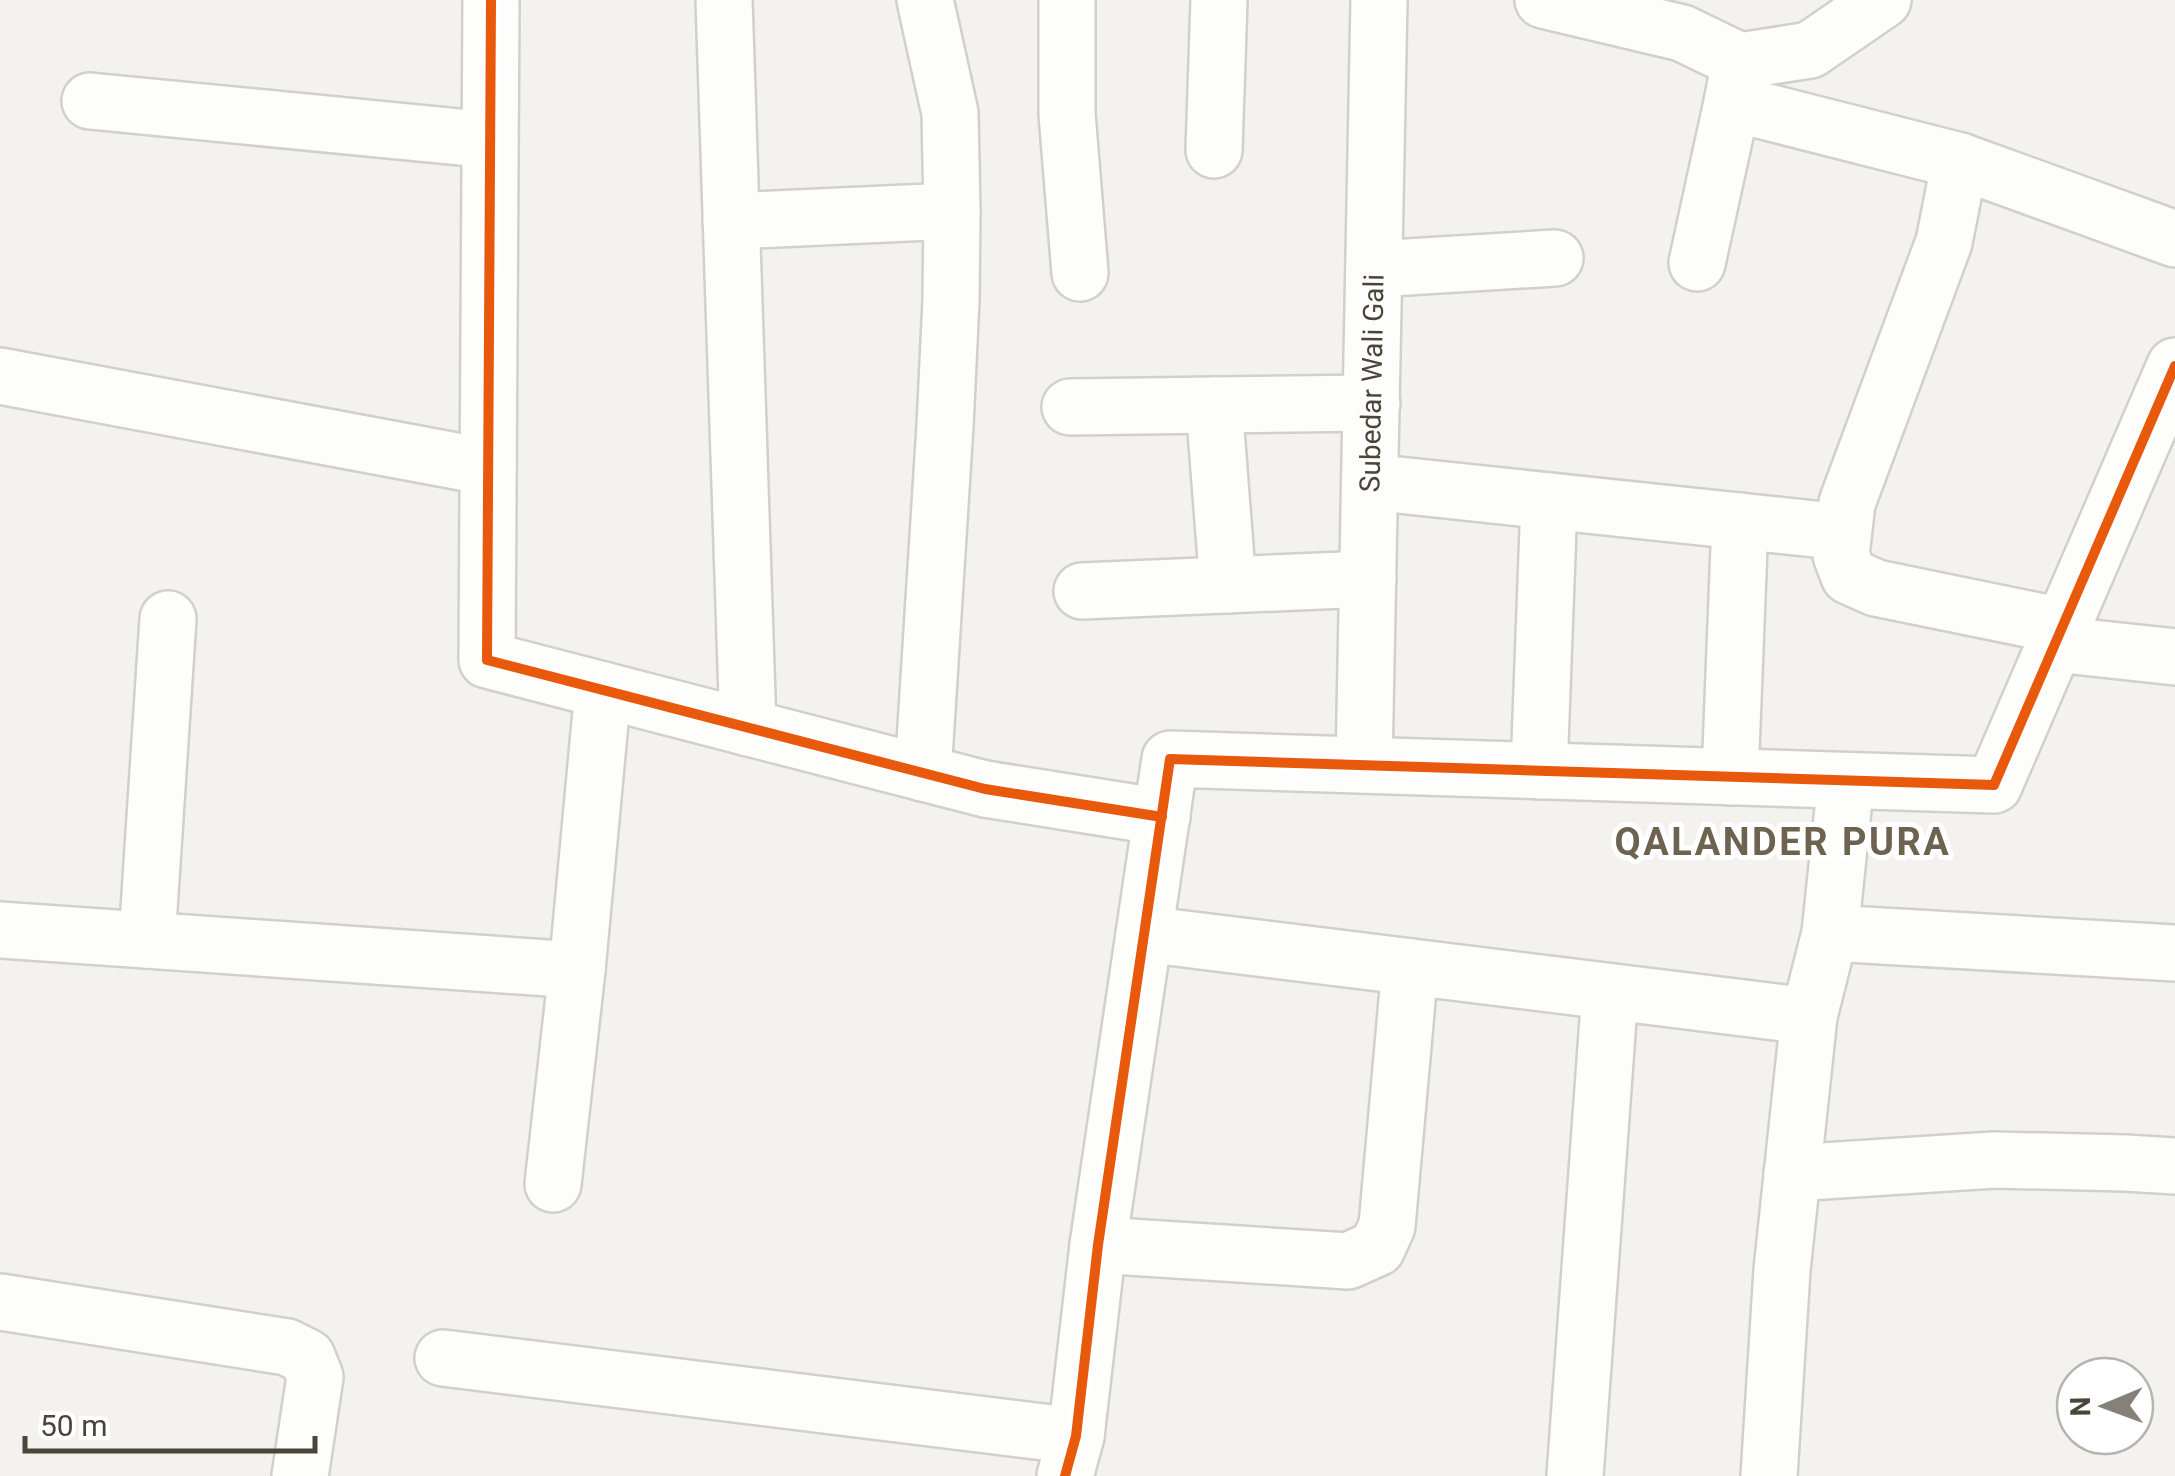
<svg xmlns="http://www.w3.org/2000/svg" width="2175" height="1476" viewBox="0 0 2175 1476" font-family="Roboto,sans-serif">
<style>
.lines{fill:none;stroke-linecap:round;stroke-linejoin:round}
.minor-casing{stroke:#d2d0cb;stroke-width:60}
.minor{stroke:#fdfdfc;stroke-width:55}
.cycleway-casing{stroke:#fff;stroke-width:16}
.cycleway{stroke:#e8590c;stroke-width:10}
.labels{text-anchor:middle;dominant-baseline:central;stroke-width:10;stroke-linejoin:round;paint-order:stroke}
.street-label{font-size:28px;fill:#4b4439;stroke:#fff}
.district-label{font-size:38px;font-weight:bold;letter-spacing:2.5px;fill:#6e6250;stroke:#fff}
</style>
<rect width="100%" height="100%" fill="#f4f2ee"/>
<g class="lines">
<defs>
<g id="minor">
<path d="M491 0 487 660 985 789 1162 817"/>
<path d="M724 0 748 728"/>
<path d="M1067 0V114L1080 273"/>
<path d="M1543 0 1682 33 1740 61"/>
<path d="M1883 0 1810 50 1740 61 1732 103 1960 161 2175 239"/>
<path d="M90 101 490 140"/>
<path d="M1214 150 1219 0"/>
<path d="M1960 161 1944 242 1847 503 1841 555 1849 576 1876 588 2062 626"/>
<path d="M731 221 952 211"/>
<path d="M1697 263 1732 103"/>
<path d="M1374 269 1555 258"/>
<path d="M0 376 488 467"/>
<path d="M1214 405 1228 585"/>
<path d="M1070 407 1372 403"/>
<path d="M1370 482 1843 532"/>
<path d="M1082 591 1368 579"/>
<path d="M2055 644 2175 657"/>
<path id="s1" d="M1364 765 1379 0"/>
<path d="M1539 771 1549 501"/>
<path d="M923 773 945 426 951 300 952 211 950 113 925 0"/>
<path d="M1730 777 1740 521"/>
<path d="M1846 781 1830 933 2175 953"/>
<path d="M0 930 577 970"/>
<path d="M1144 934 1809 1016"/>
<path d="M147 940 168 619"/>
<path d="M1792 1173 1994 1160 2126 1163 2175 1166"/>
<path d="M553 1184 577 970 603 690"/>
<path d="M1098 1245 1348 1261 1377 1248 1387 1226 1410 967"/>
<path d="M0 1302 287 1347 307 1357 315 1377 300 1476"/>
<path d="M443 1358 1076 1436"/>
<path d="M1065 1476 1076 1436 1098 1245 1170 759 1994 785 2175 366"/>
<path d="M1575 1476 1610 992"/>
<path d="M1769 1476 1782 1270 1809 1016 1830 933"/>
</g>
</defs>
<use href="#minor" class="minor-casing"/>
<use href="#minor" class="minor"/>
<defs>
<g id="cycleway">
<path d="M491 0 487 660 985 789 1162 817"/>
<path d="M1065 1476 1076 1436 1098 1245 1170 759 1994 785 2175 366"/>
</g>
</defs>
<use href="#cycleway" class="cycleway-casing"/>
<use href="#cycleway" class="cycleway"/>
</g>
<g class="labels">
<g class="street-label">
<text stroke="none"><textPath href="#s1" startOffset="382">Subedar Wali Gali</textPath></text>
</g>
<g class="district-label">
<text x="1783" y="842">QALANDER PURA</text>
</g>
</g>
<g transform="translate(2105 1406) rotate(269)"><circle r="48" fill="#ffffff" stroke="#b7b4b0" stroke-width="2.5"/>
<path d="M0-8L18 38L0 25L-18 38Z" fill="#868178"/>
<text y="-15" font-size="28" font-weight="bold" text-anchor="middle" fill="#4b4439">N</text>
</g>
<path d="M25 1436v15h290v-15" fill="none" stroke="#4b4439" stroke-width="5"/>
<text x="40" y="1436" font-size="30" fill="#4b4439" stroke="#ffffff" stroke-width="8" paint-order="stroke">50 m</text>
</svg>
